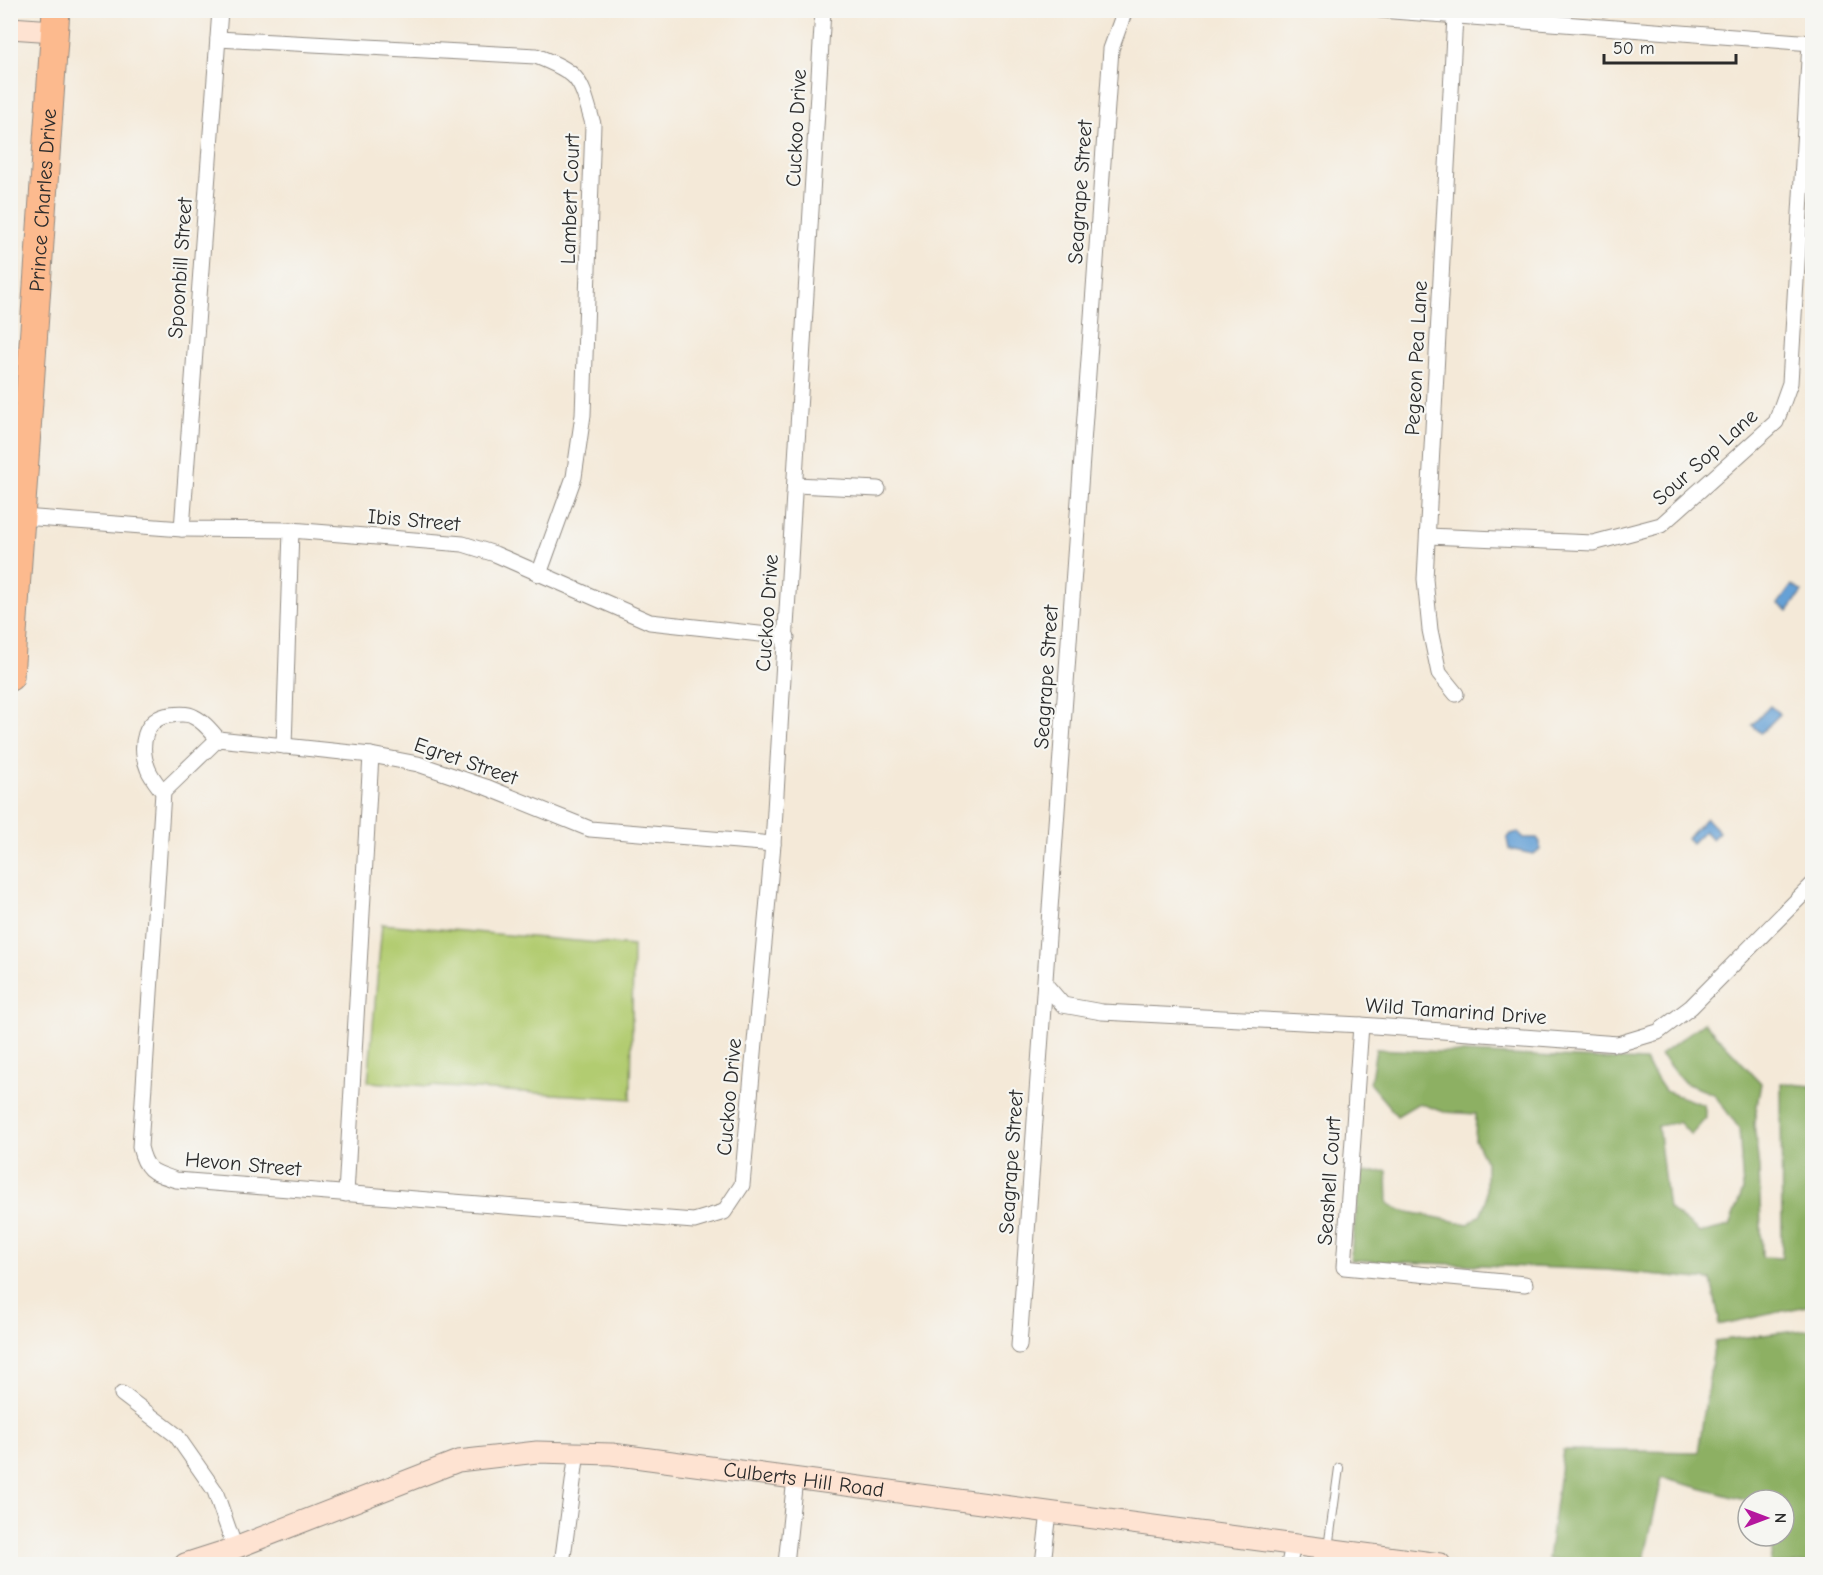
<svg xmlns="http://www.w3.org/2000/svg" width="1823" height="1575" viewBox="0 0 1823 1575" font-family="'Comic Neue',sans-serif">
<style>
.green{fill:#b2cc71;stroke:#6e7c4e;stroke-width:1.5}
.forest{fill:#8db063;stroke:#5c6e47;stroke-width:1.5}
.water{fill:#66a1d6;stroke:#486680;stroke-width:1.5}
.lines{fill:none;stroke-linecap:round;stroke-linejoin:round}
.lane-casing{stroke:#908a82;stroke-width:10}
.street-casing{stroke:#908a82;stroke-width:17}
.secondary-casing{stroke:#908a82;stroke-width:23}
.highway-casing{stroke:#908a82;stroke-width:29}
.lane{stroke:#fff;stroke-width:8}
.street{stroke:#fff;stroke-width:15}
.secondary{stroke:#fee3d2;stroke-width:21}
.highway{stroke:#fcba8e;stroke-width:27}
.labels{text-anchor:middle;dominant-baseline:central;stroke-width:4.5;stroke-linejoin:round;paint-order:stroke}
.street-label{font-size:21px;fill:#2b2b2b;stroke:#f6f6f2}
</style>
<rect width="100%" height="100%" fill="#f6f6f2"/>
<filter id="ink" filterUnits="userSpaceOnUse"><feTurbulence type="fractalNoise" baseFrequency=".0167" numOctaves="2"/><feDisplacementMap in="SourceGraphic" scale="12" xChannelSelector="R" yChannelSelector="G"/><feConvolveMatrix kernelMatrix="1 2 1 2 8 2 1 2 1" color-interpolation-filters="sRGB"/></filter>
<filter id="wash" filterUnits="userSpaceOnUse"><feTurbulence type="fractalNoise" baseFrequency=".008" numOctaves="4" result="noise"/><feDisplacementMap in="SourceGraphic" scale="24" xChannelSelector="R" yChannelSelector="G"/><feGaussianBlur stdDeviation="1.35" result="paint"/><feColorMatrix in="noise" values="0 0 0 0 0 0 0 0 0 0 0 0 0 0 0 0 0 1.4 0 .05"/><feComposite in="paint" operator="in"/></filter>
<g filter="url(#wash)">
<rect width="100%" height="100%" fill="#f4e9d8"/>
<path class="green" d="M382 924 633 946 631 1099 368 1082Z"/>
<g class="forest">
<path d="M1704 1022 1761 1083 1754 1123 1759 1168 1762 1257 1782 1258 1781 1083 1812 1086V1305L1718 1325 1719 1318 1711 1280 1607 1270 1350 1260 1361 1173 1387 1171 1388 1203 1399 1210 1468 1224 1480 1215 1486 1201V1162L1475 1140 1476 1114 1444 1112 1419 1103 1397 1116 1370 1084 1376 1049 1645 1061 1665 1091 1704 1105 1706 1118 1691 1135 1679 1122 1658 1126 1668 1208 1700 1233 1729 1226 1743 1190 1739 1128 1714 1094 1685 1083 1660 1055Z"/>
<path d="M1812 1329V1564H1770L1774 1536H1784V1500L1748 1501 1662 1478 1643 1564H1589L1548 1559 1563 1450 1698 1452 1715 1341Z"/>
</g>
<g class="water">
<path d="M1792 585 1802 592 1788 611 1778 604Z"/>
<path d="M1770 706 1780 714 1761 733 1752 725Z"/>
<path d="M1706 818 1719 832 1712 839 1704 831 1692 843 1687 838Z"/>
<path d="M1518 832 1524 838H1537L1540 842V850L1533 854 1509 849 1507 839 1511 834Z"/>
</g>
</g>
<g filter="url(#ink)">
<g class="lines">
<defs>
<path id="lane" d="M1328 1548 1339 1468"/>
<g id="street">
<path d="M1380 10 1812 43"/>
<path d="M1455 16 1425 579 1430 630 1439 673 1456 694"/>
<path d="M218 39 536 56C582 74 580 79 593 124L583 415 574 477 539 574"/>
<path d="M796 485 878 489"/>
<path d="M23 517 182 529 291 530 463 544 495 554 650 622 787 637"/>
<path d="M182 529 220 10"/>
<path d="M1428 536 1593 543 1661 525 1776 422 1790 383 1810 43"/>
<path d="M218 739C211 731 203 721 194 717 188 713 178 714 171 715 143 717 139 747 148 769 151 777 158 785 163 792L140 1147C146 1172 153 1172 176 1180L694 1221 724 1212 742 1185 773 844 823 10"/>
<path d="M284 746 291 530"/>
<path d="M163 792 218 739 371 755 418 764 486 787 590 829 773 844"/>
<path d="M1045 984 1063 1005 1102 1012 1361 1025 1618 1044 1658 1032 1691 1007 1812 885"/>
<path d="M1361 1025 1344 1267 1525 1284"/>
<path d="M346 1194 371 755"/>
<path d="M1019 1346 1111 49 1124 13 1127 10"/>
<path d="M122 1394 176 1435 215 1491 235 1548"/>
<path d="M562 1564 577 1452"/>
<path d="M786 1564 795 1478"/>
<path d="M1043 1564 1049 1512"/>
<path d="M1289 1564 1293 1545"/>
</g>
<g id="secondary">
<path d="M10 28 54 31"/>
<path id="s1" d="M185 1564 235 1548 458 1461 537 1452 612 1454 1440 1564"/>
</g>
<g id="highway">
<path id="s2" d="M10 677 56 10"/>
</g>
</defs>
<use href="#lane" class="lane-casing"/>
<use href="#street" class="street-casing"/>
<use href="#secondary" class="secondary-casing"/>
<use href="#highway" class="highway-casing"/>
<use href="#lane" class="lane"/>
<use href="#street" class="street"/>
<use href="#secondary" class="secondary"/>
<use href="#highway" class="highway"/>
</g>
</g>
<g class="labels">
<g class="street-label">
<text transform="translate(796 128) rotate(-87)">Cuckoo Drive</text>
<text transform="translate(1080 192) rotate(-86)">Seagrape Street</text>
<text transform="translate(570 199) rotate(-88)">Lambert Court</text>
<text stroke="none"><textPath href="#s2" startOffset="478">Prince Charles Drive</textPath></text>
<text transform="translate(180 268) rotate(-86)">Spoonbill Street</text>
<text transform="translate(1416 358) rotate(-87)">Pegeon Pea Lane</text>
<text transform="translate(1705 457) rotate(-42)">Sour Sop Lane</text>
<text transform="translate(414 520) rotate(5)">Ibis Street</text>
<text transform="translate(767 613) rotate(-86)">Cuckoo Drive</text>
<text transform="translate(1046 677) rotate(-86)">Seagrape Street</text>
<text transform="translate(466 761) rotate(19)">Egret Street</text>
<text transform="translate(1456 1011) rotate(4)">Wild Tamarind Drive</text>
<text transform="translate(729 1097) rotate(-85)">Cuckoo Drive</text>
<text transform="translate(1011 1162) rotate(-86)">Seagrape Street</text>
<text transform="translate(243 1164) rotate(5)">Hevon Street</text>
<text transform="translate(1329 1181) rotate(-86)">Seashell Court</text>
<text stroke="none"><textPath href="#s1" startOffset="640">Culberts Hill Road</textPath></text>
</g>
</g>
<rect width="1823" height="1575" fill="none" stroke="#f6f6f2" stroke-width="36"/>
<g transform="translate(1766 1518) rotate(90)"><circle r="28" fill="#f6f6f2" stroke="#a5a5a2" stroke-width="1.5"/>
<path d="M0-4.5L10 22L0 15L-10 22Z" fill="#b5179e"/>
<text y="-9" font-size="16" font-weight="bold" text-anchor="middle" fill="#2b2b2b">N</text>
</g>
<path d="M1604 54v9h132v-9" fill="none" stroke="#2b2b2b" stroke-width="3"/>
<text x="1613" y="54" font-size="18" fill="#2b2b2b" stroke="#f6f6f2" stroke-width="4.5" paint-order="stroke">50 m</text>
</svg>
